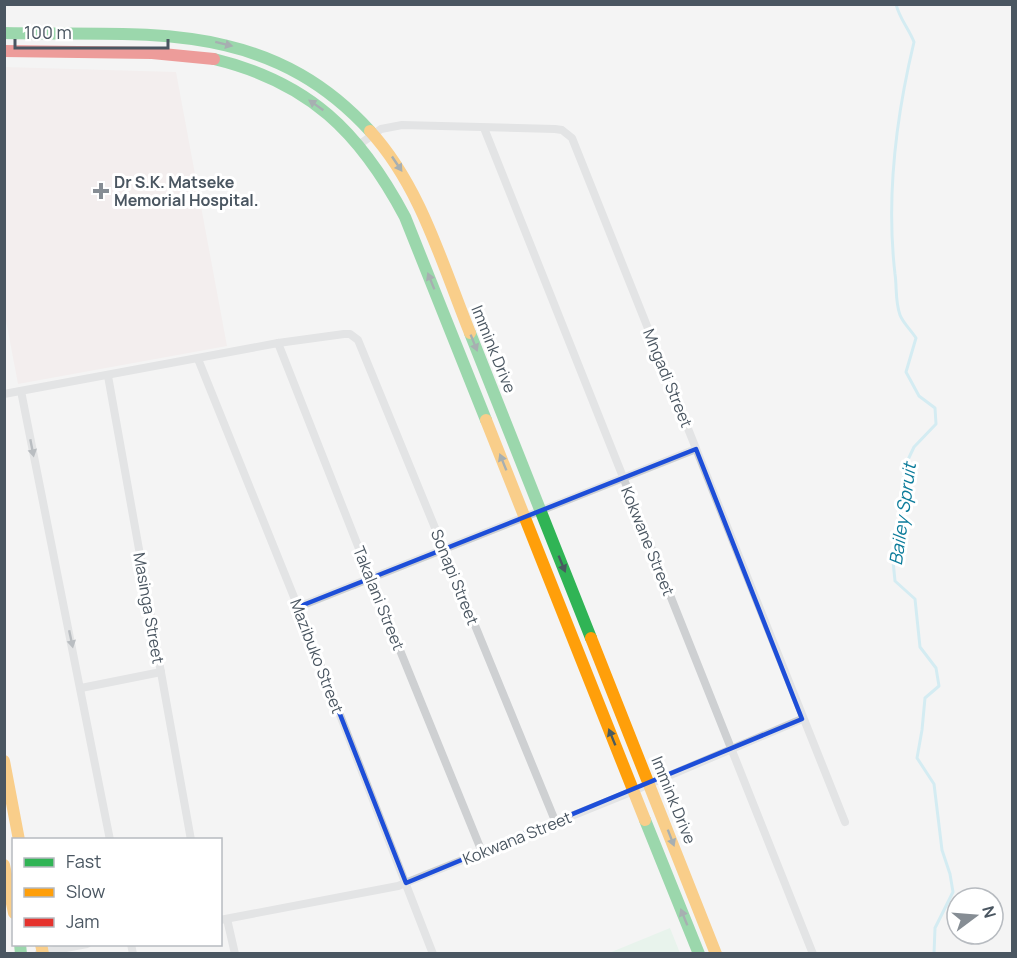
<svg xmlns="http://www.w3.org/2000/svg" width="1017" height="958" viewBox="0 0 1017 958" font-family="Manrope,sans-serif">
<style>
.medical{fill:#f1e7e6}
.green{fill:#d9f2e3}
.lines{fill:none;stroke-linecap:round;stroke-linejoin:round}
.stream{stroke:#aee2f0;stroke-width:3}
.street{stroke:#ced0d2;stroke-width:8}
.fast{stroke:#30b455;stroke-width:12}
.slow{stroke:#ff9f0a;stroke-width:12}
.jam{stroke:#e5322d;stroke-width:12}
.oneway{fill:#495b60}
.oneway2{fill:#727b83}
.marked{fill:none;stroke:#1d4ed8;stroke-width:4.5;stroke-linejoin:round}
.poi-dot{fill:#868d94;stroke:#fff;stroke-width:2}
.labels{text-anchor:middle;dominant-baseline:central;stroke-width:6;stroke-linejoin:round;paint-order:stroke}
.poi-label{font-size:16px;font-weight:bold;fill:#4a5661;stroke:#fff;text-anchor:start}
.street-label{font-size:16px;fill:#4a5661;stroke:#fff}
.water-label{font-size:18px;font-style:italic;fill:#0c7c9b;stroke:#fff}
</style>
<rect width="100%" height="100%" fill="#f4f4f4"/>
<path class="medical" d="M4 67 176 72 227 346 18 384 4 310Z"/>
<path class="green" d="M670 928 680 953H609Z"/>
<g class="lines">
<path class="stream" d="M896 4C899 18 909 29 914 42 896 117 886 197 895 274 897 288 895 301 900 315 903 323 911 330 916 338L906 372 919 396 935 408 936 424 914 447 905 466 900 530 893 561 895 581 915 599 920 647 936 668 939 686 925 698 922 730 917 758 934 784 942 850 950 874 953 892 935 928 934 954"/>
<g class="street">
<path d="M484 128 813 954"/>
<path d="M360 144 381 129 402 125 555 129 562 130 572 138 845 822"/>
<path d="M278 343 371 579 482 852"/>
<path d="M198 359 298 607 433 954"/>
<path d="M108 376 191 840"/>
<path d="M21 391 110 840"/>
<path d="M4 394 278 343 344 334H350L358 340 556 823"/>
<path d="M298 607 696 449"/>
<path d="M81 688 161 672"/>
<path d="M227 919 235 954"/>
<path d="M220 920 398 886 626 794 802 719"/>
<path d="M131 944 133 954"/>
<path d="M39 953 87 944"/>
</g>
<g class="fast">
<path d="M4 33C143 36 266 17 370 131"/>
<path d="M214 59C309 82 360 132 405 217L486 420"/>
<path d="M470 333 591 638"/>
<path d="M645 820 699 954"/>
<path d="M20 944 21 954"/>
</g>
<g class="slow">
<path d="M370 131C421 187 442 264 470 333"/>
<path d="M486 420 645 820"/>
<path d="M591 638 716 954"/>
<path d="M4 761 19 840"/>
<path d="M4 865 14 913"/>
<path d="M41 944 43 954"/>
</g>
<path class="jam" d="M4 51 152 53 214 59"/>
</g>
<defs><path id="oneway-solid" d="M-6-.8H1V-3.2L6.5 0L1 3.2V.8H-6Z" transform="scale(1.5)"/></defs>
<g class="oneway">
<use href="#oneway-solid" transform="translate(224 44) rotate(14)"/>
<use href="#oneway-solid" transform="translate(316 105) rotate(-145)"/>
<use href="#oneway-solid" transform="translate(397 164) rotate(56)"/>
<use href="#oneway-solid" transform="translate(431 281) rotate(-112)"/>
<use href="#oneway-solid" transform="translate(474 343) rotate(68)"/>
<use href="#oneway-solid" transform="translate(503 462) rotate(-112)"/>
<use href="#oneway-solid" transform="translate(562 564) rotate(68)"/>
<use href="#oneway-solid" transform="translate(612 737) rotate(-112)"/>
<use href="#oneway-solid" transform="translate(671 838) rotate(69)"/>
<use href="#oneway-solid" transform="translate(684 917) rotate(-112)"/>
</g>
<g class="oneway2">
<use href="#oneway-solid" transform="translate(32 448) rotate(79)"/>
<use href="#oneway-solid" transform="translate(71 639) rotate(78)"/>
</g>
<path d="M0 0H1017V958H0ZM696 449 802 719 406 883 298 607Z" fill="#f4f4f4" fill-opacity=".55" fill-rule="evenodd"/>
<path class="marked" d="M696 449 802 719 406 883 298 607Z"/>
<path class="poi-dot" d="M98 182h6v6h6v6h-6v6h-6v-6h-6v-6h6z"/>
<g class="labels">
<g class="poi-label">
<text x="114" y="182">Dr S.K. Matseke<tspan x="114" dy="18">Memorial Hospital.</tspan></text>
</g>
<g class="street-label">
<text transform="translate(494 349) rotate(68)">Immink Drive</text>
<text transform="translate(668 378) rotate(68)">Mngadi Street</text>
<text transform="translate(648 541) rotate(68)">Kokwane Street</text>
<text transform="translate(455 577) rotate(68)">Sonapi Street</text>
<text transform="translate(379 598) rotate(68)">Takalani Street</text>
<text transform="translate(149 608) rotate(80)">Masinga Street</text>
<text transform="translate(317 656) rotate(69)">Mazibuko Street</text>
<text transform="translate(674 800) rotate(68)">Immink Drive</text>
<text transform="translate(517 838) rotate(-22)">Kokwana Street</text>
</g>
<g class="water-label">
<text transform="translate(902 514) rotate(-82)">Bailey Spruit</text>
</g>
</g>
<rect width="1017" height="958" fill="none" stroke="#4a5661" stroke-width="12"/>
<rect x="12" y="838" width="210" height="108" fill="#ffffff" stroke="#b7bbc0" stroke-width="1.5"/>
<rect x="24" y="858" width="30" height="9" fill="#30b455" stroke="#b7bbc0" stroke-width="1.5"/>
<text x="66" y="868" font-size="18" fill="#4a5661">Fast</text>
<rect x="24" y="888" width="30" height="9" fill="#ff9f0a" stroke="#b7bbc0" stroke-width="1.5"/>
<text x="66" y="898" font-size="18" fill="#4a5661">Slow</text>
<rect x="24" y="918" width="30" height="9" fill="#e5322d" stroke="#b7bbc0" stroke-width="1.5"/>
<text x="66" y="928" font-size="18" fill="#4a5661">Jam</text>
<g transform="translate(975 916) rotate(74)"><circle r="28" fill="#ffffff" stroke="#b7bbc0" stroke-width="1.5"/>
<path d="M0-4.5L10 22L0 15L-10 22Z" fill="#868d94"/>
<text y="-9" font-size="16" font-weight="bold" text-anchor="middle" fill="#4a5661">N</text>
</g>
<path d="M15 39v9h153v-9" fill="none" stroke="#4a5661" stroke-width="3"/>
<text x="24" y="39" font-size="18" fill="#4a5661" stroke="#ffffff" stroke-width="4.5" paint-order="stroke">100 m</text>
</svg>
